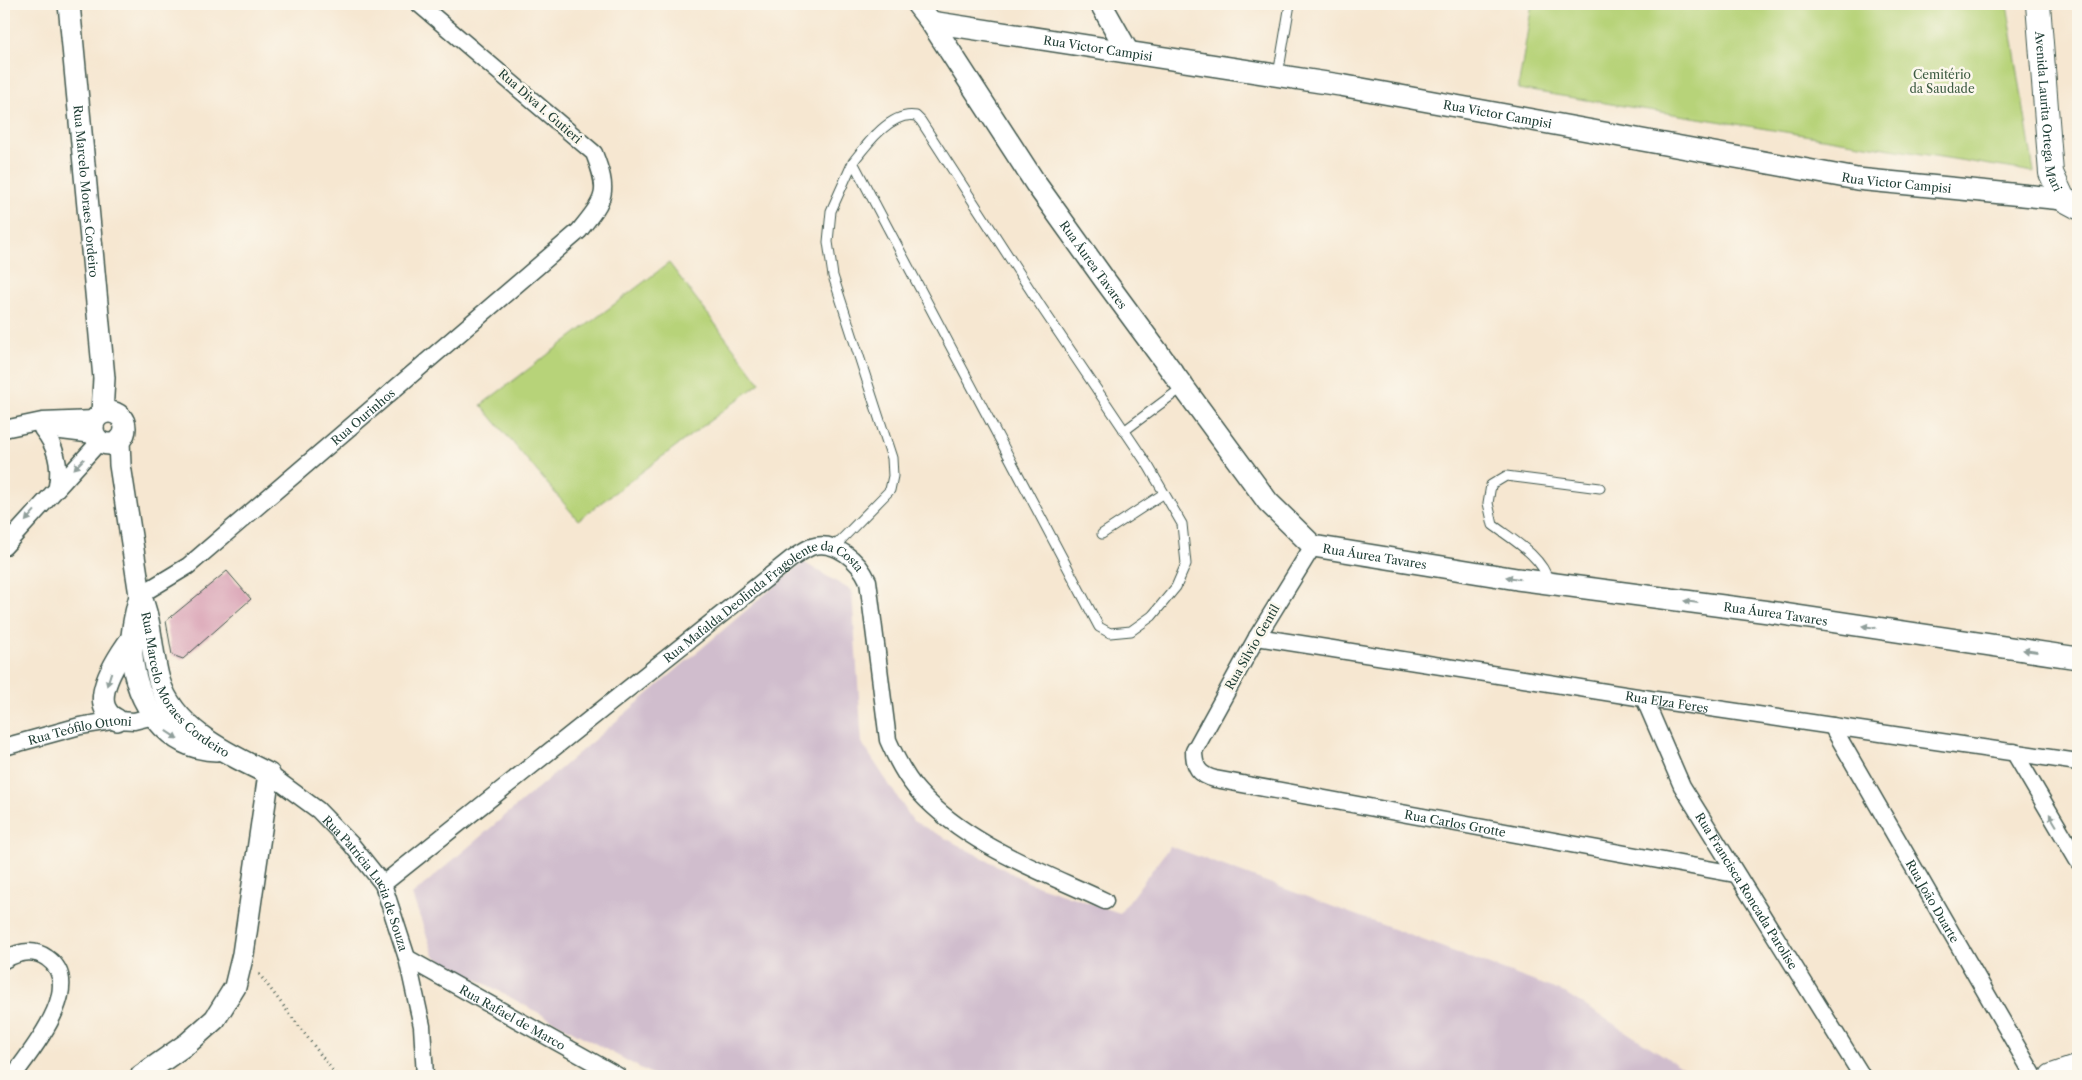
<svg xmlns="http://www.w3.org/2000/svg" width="2082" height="1080" viewBox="0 0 2082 1080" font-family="'Libre Caslon Text',serif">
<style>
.industrial{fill:#d0bdcd}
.green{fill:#b7d379;stroke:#6b8856}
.building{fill:#d79cb1}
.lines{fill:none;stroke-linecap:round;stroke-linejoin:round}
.service-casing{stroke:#3f564c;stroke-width:11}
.minor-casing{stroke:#3f564c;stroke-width:19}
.tertiary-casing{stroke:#3f564c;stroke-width:24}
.secondary-casing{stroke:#3f564c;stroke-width:26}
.path{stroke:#3f564c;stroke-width:3;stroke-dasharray:1 4;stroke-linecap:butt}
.service{stroke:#fff;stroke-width:9}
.minor{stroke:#fff;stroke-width:16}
.tertiary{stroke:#fff;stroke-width:21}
.secondary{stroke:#fff;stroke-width:24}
.oneway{fill:#8f9e9a}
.labels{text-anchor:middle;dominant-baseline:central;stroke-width:5;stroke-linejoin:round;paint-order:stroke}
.street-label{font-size:12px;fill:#1f3d34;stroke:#fbf7ec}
.park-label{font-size:12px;fill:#3d5b42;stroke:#fbf7ec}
</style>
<rect width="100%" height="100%" fill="#fbf7ec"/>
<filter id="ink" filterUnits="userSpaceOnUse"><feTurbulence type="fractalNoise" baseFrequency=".02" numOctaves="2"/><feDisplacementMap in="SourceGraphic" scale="10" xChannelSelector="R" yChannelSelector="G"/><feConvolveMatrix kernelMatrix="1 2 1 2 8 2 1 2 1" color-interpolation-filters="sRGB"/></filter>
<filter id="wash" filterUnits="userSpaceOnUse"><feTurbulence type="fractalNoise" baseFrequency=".0096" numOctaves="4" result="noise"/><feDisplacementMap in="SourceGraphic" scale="20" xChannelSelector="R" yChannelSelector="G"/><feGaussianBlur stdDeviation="1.12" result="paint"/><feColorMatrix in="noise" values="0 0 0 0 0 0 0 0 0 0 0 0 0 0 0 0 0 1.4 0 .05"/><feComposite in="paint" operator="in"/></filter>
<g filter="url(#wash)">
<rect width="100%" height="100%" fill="#f6e7d1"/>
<path class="industrial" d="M803 562 852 591 862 743 913 821 1030 883 1120 913 1170 846 1565 993 1696 1076H655L434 956 412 895Z"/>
<g class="green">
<path d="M1532 4H2007L2034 172 1518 89Z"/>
<path d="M669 263 760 383 578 520 481 405Z"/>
</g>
<g id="blocks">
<path class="building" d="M227 571 251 599 183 659 172 655 166 621Z"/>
</g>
</g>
<g filter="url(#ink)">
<use href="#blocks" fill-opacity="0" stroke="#3f564c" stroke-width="1"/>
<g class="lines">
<defs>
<g id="service">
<path d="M1278 75 1290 4"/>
<path d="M1124 431 1183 387"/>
<path d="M1102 534 1163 494"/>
<path d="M834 547 890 490 893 476 892 458 833 276 828 242 831 211 853 162 1099 627 1110 633 1131 631 1152 616 1176 587 1186 564 1182 524 1149 467 1042 308 921 121 916 116C891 111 866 145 853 162"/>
<path d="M1549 582C1542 556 1513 540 1493 525L1488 503 1491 485 1506 476 1600 488"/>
</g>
<g id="minor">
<path d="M4 429 42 421 95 419"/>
<path d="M42 429C56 446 61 464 57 486"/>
<path d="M45 429 94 435"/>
<path id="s1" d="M1313 546 1257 637 1194 751C1194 767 1199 775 1215 779L1735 874"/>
<path d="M4 547 100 441"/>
<path id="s2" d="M140 595 188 566 579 231C605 198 610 194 594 153L419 4"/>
<path id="s3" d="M1257 637 1656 700 2078 762"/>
<path id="s4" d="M1644 698 1682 786 1862 1076"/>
<path id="s5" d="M1832 726 2034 1076"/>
<path id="s6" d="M4 747 80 726 117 720 134 721 154 716"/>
<path d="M2014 752 2078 861"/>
<path id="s7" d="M269 774 318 810 351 844 383 884 407 958 422 1026 425 1076"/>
<path id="s8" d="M383 884 791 559C797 555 804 550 811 547 835 539 859 561 868 581L888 740C896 758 905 777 919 792 967 845 1041 871 1105 901"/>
<path id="s9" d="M407 958 618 1076"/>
<path d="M4 960C18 952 33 948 47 958 87 985 31 1051 13 1076"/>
</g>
<g id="tertiary">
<path id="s10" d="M69 4 104 378 102 413"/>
<path id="s11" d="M917 4 931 22 1036 184 1104 279 1268 502 1313 546 1517 579 1769 612 2078 658"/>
<path d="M1101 4 1128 52"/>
<path id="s12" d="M931 22 1340 85 1857 179 2063 199"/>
<circle cx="109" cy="428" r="16"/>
<path id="s13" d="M119 441 120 465 140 595C152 622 151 652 159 680 173 729 228 754 269 774L243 954 235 987 215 1019 188 1043 141 1076"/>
<path d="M140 596C135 615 130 636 132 656 136 701 166 749 216 750"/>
<path d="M117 720C114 718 110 716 108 713 92 694 121 653 132 638"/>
</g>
<g id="secondary">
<path id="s14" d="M2038 4 2051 173 2063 199 2078 207"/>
<path d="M2052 1076 2078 1067"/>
</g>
</defs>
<use href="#service" class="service-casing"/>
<use href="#minor" class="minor-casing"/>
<use href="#tertiary" class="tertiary-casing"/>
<use href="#secondary" class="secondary-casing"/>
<path class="path" d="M259 974 337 1076"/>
<use href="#service" class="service"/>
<use href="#minor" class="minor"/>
<use href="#tertiary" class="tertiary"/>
<use href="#secondary" class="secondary"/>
</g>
<defs><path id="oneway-solid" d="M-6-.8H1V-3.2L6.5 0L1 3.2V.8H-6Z" transform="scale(1.25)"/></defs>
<g class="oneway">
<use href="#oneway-solid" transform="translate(79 464) rotate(134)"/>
<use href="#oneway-solid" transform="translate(30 516) rotate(131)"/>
<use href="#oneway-solid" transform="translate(1513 578) rotate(-171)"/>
<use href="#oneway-solid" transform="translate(1691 602) rotate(-172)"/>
<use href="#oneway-solid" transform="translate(1869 627) rotate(-172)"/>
<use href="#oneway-solid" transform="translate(2030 651) rotate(-172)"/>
<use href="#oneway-solid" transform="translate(109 679) rotate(108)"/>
<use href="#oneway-solid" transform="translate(172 735) rotate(34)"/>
<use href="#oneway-solid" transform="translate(2053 820) rotate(-121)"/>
</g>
</g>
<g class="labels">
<g class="street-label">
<text stroke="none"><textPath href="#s12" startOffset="169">Rua Victor Campisi</textPath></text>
<text transform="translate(540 106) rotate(41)">Rua Diva I. Gutieri</text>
<text stroke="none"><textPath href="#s14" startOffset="108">Avenida Laurita Ortega Mari</textPath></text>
<text stroke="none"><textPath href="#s12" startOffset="574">Rua Victor Campisi</textPath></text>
<text stroke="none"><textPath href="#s12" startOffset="979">Rua Victor Campisi</textPath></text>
<text stroke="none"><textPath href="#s10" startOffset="188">Rua Marcelo Moraes Cordeiro</textPath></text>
<text stroke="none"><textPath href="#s11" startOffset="315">Rua Áurea Tavares</textPath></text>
<text stroke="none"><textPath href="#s2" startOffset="286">Rua Ourinhos</textPath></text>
<text stroke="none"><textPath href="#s11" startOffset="735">Rua Áurea Tavares</textPath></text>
<text stroke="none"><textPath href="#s11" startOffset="1140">Rua Áurea Tavares</textPath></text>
<text stroke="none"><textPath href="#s8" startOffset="482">Rua Mafalda Deolinda Fragolente da Costa</textPath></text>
<text transform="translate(1252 647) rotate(-60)">Rua Silvio Gentil</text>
<text stroke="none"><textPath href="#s13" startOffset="260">Rua Marcelo Moraes Cordeiro</textPath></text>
<text stroke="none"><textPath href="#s3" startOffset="415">Rua Elza Feres</textPath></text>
<text stroke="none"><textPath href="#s6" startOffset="78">Rua Teófilo Ottoni</textPath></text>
<text stroke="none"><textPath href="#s1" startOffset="520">Rua Carlos Grotte</textPath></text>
<text stroke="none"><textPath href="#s7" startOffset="150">Rua Patrícia Lucia de Souza</textPath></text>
<text stroke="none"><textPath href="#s4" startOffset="219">Rua Francisca Roncada Parolise</textPath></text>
<text stroke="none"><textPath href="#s5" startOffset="202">Rua João Duarte</textPath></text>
<text stroke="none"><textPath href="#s9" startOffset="121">Rua Rafael de Marco</textPath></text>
</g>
<g class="park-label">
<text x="1942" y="74">Cemitério<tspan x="1942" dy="14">da Saudade</tspan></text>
</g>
</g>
<rect width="2082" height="1080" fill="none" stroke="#fbf7ec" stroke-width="20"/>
</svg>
